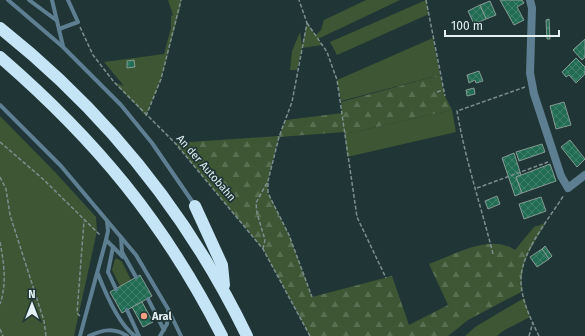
<svg xmlns="http://www.w3.org/2000/svg" width="585" height="336" viewBox="0 0 585 336" font-family="'Fira Sans',sans-serif">
<style>
.green{fill:#3e5633}
.forest{fill:url(#forest-firs)}
.building{fill:url(#building-cross-hatch);stroke:#879b93}
.lines{fill:none;stroke-linecap:round;stroke-linejoin:round}
.path{stroke:#7d8e8f;stroke-width:1.5;stroke-dasharray:4 2;stroke-linecap:butt}
.service{stroke:#5e7f91;stroke-width:4}
.minor{stroke:#5e7f91;stroke-width:8}
.motorway{stroke:#c5e5f7;stroke-width:12}
.poi-dot{fill:#f39f82;stroke:#203536;stroke-width:1.5}
.labels{text-anchor:middle;dominant-baseline:central;stroke-width:3.5;stroke-linejoin:round;paint-order:stroke}
.street-label{font-size:11px;fill:#e5f1f2;stroke:#203536}
.poi-label{font-size:11px;font-weight:bold;fill:#e5f1f2;stroke:#203536;text-anchor:start}
</style>
<defs>
<pattern id="forest-firs" width="22" height="20" patternUnits="userSpaceOnUse"><rect width="22" height="20" fill="#3e5633"/><path d="M5 1l3.5 6h-7zM16 11l3.5 6h-7z" fill="#5a6f51"/></pattern>
<pattern id="building-cross-hatch" width="8" height="8" patternUnits="userSpaceOnUse"><rect width="8" height="8" fill="#216c53"/><path d="M0 0l8 8M0 8l8-8" fill="none" stroke="#41816c"/></pattern>
</defs>
<rect width="100%" height="100%" fill="#203536"/>
<g class="green">
<path d="M168 0H181V5L161 79 146 116 114 82 124 86 104 62 164 54 171 28V16L173 15Z"/>
<path d="M366 0H400L318 39 322 45 302 48 297 70H290L292 51 300 32 302 46 307 23 316 35 321 30 324 20Z"/>
<path d="M426 0 429 14 337 55 330 42Z"/>
<path d="M433 38 440 75 341 101 337 80Z"/>
<path d="M452 110 456 132 347 157 345 134Z"/>
<path d="M0 116 55 172 96 217 97 231 74 336H0Z"/>
<path d="M115 259H118L122 262 131 280 120 286 112 270Z"/>
<path d="M524 298 530 317 503 331 497 336H465L475 327Z"/>
</g>
<path class="forest" d="M440 75 445 96 452 110 345 134 344 132 279 137 268 181V193L289 235 312 297 392 276 409 325 448 305 429 264C454 255 490 233 515 250L534 227 546 223C533 245 517 265 523 291L468 320 448 336H310L263 249 175 143 279 136 286 120 342 113 341 102Z"/>
<g class="building">
<path d="M500 0H522L524 3 517 7 524 20 514 25Z"/>
<path d="M490 1 496 15 486 19 480 5Z"/>
<path d="M480 5 486 19 474 24 468 11Z"/>
<path d="M549 19 550 39H547L546 20Z"/>
<path d="M585 39V57L582 60 573 50Z"/>
<path d="M576 58 585 67V74L576 83 569 75 566 77 562 72Z"/>
<path d="M134 60 135 67 127 68V61Z"/>
<path d="M479 71 483 81 476 83 475 80 469 83 467 75Z"/>
<path d="M474 88 475 94 467 96 466 90Z"/>
<path d="M564 102 571 125 556 129 550 106Z"/>
<path d="M570 140 585 159 577 167 561 147Z"/>
<path d="M542 144 545 152 519 161 516 152Z"/>
<path d="M514 153 521 175 516 177 522 193 515 196 502 158Z"/>
<path d="M550 164 556 181 522 193 516 177Z"/>
<path d="M497 196 500 204 488 209 485 201Z"/>
<path d="M541 197 546 211 524 219 519 204Z"/>
<path d="M545 246 552 256 549 259 542 249Z"/>
<path d="M542 249 549 259 537 267 530 257Z"/>
<path d="M140 275 152 296 122 313 110 292Z"/>
<path d="M142 302 153 322 143 327 132 307Z"/>
</g>
<g class="lines">
<g class="path">
<path d="M426 0 445 96"/>
<path d="M307 23 327 52 337 80 357 217 386 278"/>
<path d="M80 27 93 55 114 82 175 143 263 249 310 336"/>
<path d="M437 92 443 90"/>
<path d="M146 116 161 79 181 0"/>
<path d="M0 142 43 179 101 236"/>
<path d="M0 177 6 189 10 215 44 321 46 336"/>
<path d="M268 183V193L289 235 312 297"/>
<path d="M477 188 548 162"/>
<path d="M0 242C4 263 7 284 0 304"/>
<path d="M263 249 265 240 257 213 256 203 268 181 279 137 292 102 307 23 299 0"/>
<path d="M493 254C481 206 465 159 457 111L525 87"/>
<path d="M80 316 77 313 84 221"/>
<path d="M0 329 3 336"/>
<path d="M529 336 533 322"/>
<path d="M539 336C531 320 522 301 521 283 519 254 549 219 564 195"/>
</g>
<g class="service">
<path d="M8 0 63 47 121 105 152 143 194 204"/>
<path d="M29 0 56 20"/>
<path d="M52 0 63 46"/>
<path d="M59 29 78 22 68 0"/>
<path d="M0 105 61 166 136 255 168 309 181 336"/>
<path d="M121 237 122 252 136 277"/>
<path d="M106 240 123 257"/>
<path d="M113 247 108 272 116 289"/>
<path d="M98 274C105 292 119 325 135 336"/>
<path d="M148 299 164 330"/>
<path d="M127 310 139 336"/>
<path d="M80 336 106 240 108 231 107 221"/>
<path d="M89 336C102 330 114 327 127 336"/>
<path d="M160 336 167 324 168 311"/>
</g>
<path class="minor" d="M530 0 532 8 530 73 534 94 561 176 568 188 585 175"/>
<g class="motorway">
<path d="M0 28C107 113 188 214 247 336"/>
<path d="M0 57C96 140 164 222 222 336"/>
<path d="M195 206 222 265 224 285"/>
</g>
</g>
<circle class="poi-dot" cx="144" cy="316" r="4"/>
<g class="labels">
<g class="street-label">
<text transform="translate(206 168) rotate(49)">An der Autobahn</text>
</g>
<g class="poi-label">
<text x="152" y="316">Aral</text>
</g>
</g>
<g transform="translate(32 304)" stroke="#203536" stroke-width="3" paint-order="stroke">
<path d="M0-3L7 15L0 10L-7 15Z" fill="#e5f1f2"/>
<text y="-6" font-size="11" font-weight="bold" text-anchor="middle" fill="#e5f1f2">N</text>
</g>
<path d="M445 30v6h114v-6" fill="none" stroke="#e5f1f2" stroke-width="2"/>
<text x="451" y="30" font-size="12" fill="#e5f1f2" stroke="#203536" stroke-width="3" paint-order="stroke">100 m</text>
</svg>
